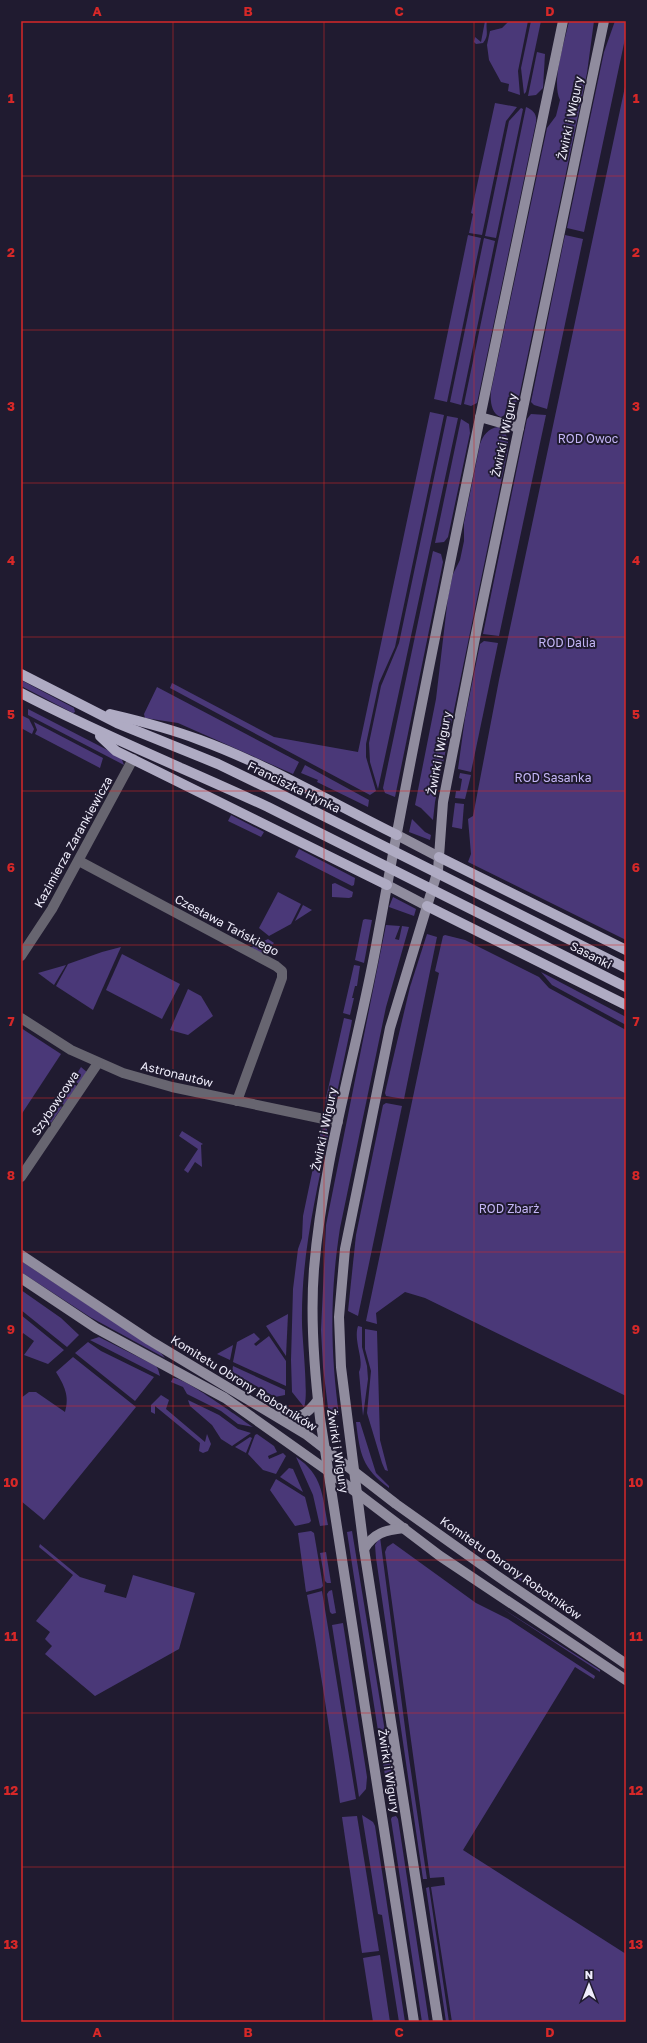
<svg xmlns="http://www.w3.org/2000/svg" width="647" height="2043" viewBox="0 0 647 2043" font-family="'Golos Text',sans-serif">
<style>
.green{fill:#4a3878}
.lines{fill:none;stroke-linecap:round;stroke-linejoin:round}
.street{stroke:#676570;stroke-width:10}
.secondary{stroke:#908c9e;stroke-width:10}
.primary{stroke:#afabc3;stroke-width:10}
.grid{fill:none;stroke:#d62828;stroke-width:1;stroke-opacity:0.55}
.labels{text-anchor:middle;dominant-baseline:central;stroke-width:4;stroke-linejoin:round;paint-order:stroke}
.street-label{font-size:12px;fill:#f0eefc;stroke:#201b30}
.park-label{font-size:12px;fill:#c4b6f6;stroke:#201b30}
.neatline{fill:none;stroke:#d62828;stroke-width:1.5}
.grid-label{font-size:13px;text-anchor:middle;font-weight:bold;fill:#d62828}
</style>
<rect width="100%" height="100%" fill="#201b30"/>
<g class="green">
<path d="M485 21H487C485 29 490 35 483 43L476 44 474 42 475 37 481 42Z"/>
<path d="M509 21H528L518 71 520 95 508 91 509 84 501 82 489 60 487 45 490 31 502 28Z"/>
<path d="M531 21H541L526 92 524 94 521 68Z"/>
<path d="M569 21H594L587 73 519 397 512 411 501 417C491 414 490 400 491 391L547 128 556 116 560 100C551 82 565 41 569 21Z"/>
<path d="M615 21H626V34L584 232 567 228 604 52Z"/>
<path d="M537 52 545 54 543 88 536 95 528 96Z"/>
<path d="M626 82V940L468 862 471 854 468 819 473 816 499 680Z"/>
<path d="M495 103 517 107 506 121 482 235 469 233 473 214 471 213Z"/>
<path d="M526 107C533 110 537 114 536 122L477 403 471 406 464 404Z"/>
<path d="M521 108 523 109 496 238 485 236 509 121Z"/>
<path d="M468 235 481 238 447 402 434 399Z"/>
<path d="M565 235 583 239 547 409 534 405 531 402Z"/>
<path d="M484 238 495 241 461 405 450 402Z"/>
<path d="M430 412 444 415 395 647 379 683 366 744V757L376 791 370 795 170 688 172 683 274 737 358 752Z"/>
<path d="M531 414 546 415 499 636 483 634 527 419Z"/>
<path d="M447 416 458 418 378 789 370 762 369 743 381 686 399 643Z"/>
<path d="M461 419 469 424 470 433 448 537 444 542 435 543Z"/>
<path d="M498 427C507 431 509 441 508 449L435 802 433 820 421 808 415 805 436 699 448 597 453 574 460 560 464 541V523L480 444C483 436 488 428 498 427Z"/>
<path d="M433 551 441 554 443 562 395 797 385 793 383 788Z"/>
<path d="M484 641 498 643 471 772 458 769 465 718 480 644Z"/>
<path d="M21 680 74 708 75 712 73 713 21 686Z"/>
<path d="M157 687 299 762 293 774 178 723 145 718 144 714Z"/>
<path d="M28 709 121 757 124 765 28 715Z"/>
<path d="M21 715 29 719 34 729 32 734 21 728Z"/>
<path d="M34 722 103 758 100 768 35 734 37 730Z"/>
<path d="M305 765 369 800 368 807 317 782 318 780 301 773Z"/>
<path d="M460 773 471 775 465 799 455 798 456 791H460L462 779 459 778Z"/>
<path d="M455 803 464 804 462 829 452 827Z"/>
<path d="M231 815 264 832 261 837 228 821Z"/>
<path d="M412 819 425 832 431 835 430 840 409 832Z"/>
<path d="M299 849 355 878 354 885 352 886 295 857Z"/>
<path d="M335 883 353 892 352 897 349 898 332 897V884Z"/>
<path d="M278 892 301 904 291 924 269 936 259 928Z"/>
<path d="M393 897 416 909 414 916 389 907Z"/>
<path d="M303 905 312 910 295 921Z"/>
<path d="M365 919 372 920 364 963 355 960 363 920Z"/>
<path d="M386 925 400 926 395 939 399 940 402 926 409 927 386 1007 340 1228C330 1292 330 1350 339 1415L329 1416 323 1367 321 1330 326 1225Z"/>
<path d="M427 934 437 937 404 1099 386 1096 385 1093 410 987Z"/>
<path d="M445 935 465 940 539 977 549 988 626 1030V1396L425 1298 405 1292 376 1313 377 1324 366 1321 439 973 435 971 443 936Z"/>
<path d="M268 939 274 943 263 954 250 948Z"/>
<path d="M121 947 93 1010 56 986 68 964 102 952Z"/>
<path d="M122 954 180 984 162 1019 106 990Z"/>
<path d="M66 965 54 985 38 973Z"/>
<path d="M354 965 360 966 357 986H355L352 998H354L350 1015 343 1013Z"/>
<path d="M541 972 626 1017V1025L552 985Z"/>
<path d="M188 989 201 996 213 1016 188 1035 170 1030Z"/>
<path d="M344 1018 352 1020 351 1026 334 1107 325 1113 326 1098Z"/>
<path d="M21 1028 61 1054 21 1115Z"/>
<path d="M81 1067 88 1073 80 1085 73 1080Z"/>
<path d="M71 1083 77 1086 64 1105 58 1101Z"/>
<path d="M57 1103 62 1107 49 1126 44 1122Z"/>
<path d="M386 1103 402 1106 358 1316 348 1311 356 1235 383 1105Z"/>
<path d="M322 1125 327 1129 328 1137C315 1198 301 1259 302 1322 302 1338 309 1397 304 1407L292 1392 291 1360 293 1289 298 1249 302 1238 303 1216Z"/>
<path d="M182 1131 203 1144 201 1145 202 1167 195 1162 188 1173 184 1170 198 1149 179 1136Z"/>
<path d="M21 1261 161 1353 165 1358 90 1317 21 1272Z"/>
<path d="M21 1290 61 1318 79 1335 67 1347 21 1310Z"/>
<path d="M288 1314 286 1356 266 1326Z"/>
<path d="M21 1315 64 1350 48 1364 24 1355 34 1341 23 1333 21 1336Z"/>
<path d="M358 1326 362 1327V1347L367 1366 368 1379 363 1416 359 1372C365 1361 353 1341 358 1326Z"/>
<path d="M365 1329 377 1331 380 1440 388 1471 385 1470 382 1463 367 1413 371 1371 365 1349Z"/>
<path d="M254 1333 260 1339 254 1344 256 1346 269 1336 286 1361V1386L233 1362 237 1342Z"/>
<path d="M99 1337 156 1366 158 1369 160 1376 90 1340Z"/>
<path d="M88 1342 101 1351 154 1377 135 1401 75 1353Z"/>
<path d="M233 1345 230 1360 217 1354Z"/>
<path d="M73 1357 136 1407 44 1520 21 1501V1398L29 1392H36L65 1412C70 1396 64 1385 56 1372Z"/>
<path d="M233 1366 285 1390V1395L275 1397 232 1372Z"/>
<path d="M173 1378C184 1377 241 1419 253 1427L238 1424 221 1411 187 1394 183 1387 171 1382Z"/>
<path d="M161 1395 169 1400 166 1409 205 1442 207 1434 211 1444 208 1451 203 1453 199 1451 200 1443 155 1406V1414L151 1412V1405Z"/>
<path d="M188 1400 219 1415 238 1429 251 1433 232 1446 221 1439 212 1425 190 1406Z"/>
<path d="M356 1422H360L376 1473 389 1486V1488C362 1468 360 1454 356 1422Z"/>
<path d="M257 1434 274 1446 277 1452 268 1456 269 1459 283 1453 286 1456 276 1474 263 1470 248 1454 255 1435Z"/>
<path d="M250 1437 252 1438 246 1453 235 1447Z"/>
<path d="M296 1457C323 1475 322 1495 328 1525L320 1526 313 1495Z"/>
<path d="M289 1468 293 1469 303 1492 280 1477Z"/>
<path d="M276 1479 305 1497 311 1521 309 1523 295 1526 270 1490Z"/>
<path d="M311 1531 314 1533 323 1586 321 1588 306 1592 298 1533Z"/>
<path d="M352 1531 393 1780 390 1785 386 1782 347 1532Z"/>
<path d="M380 1537 409 1758 427 1879H423L376 1558 375 1545Z"/>
<path d="M393 1543 476 1603 508 1619 595 1676 594 1679 575 1667 463 1850 626 1954V2022H452L431 1887 445 1885 444 1877 430 1878 385 1552 387 1547Z"/>
<path d="M40 1544 80 1577 106 1585 104 1592 126 1598 133 1575 195 1593 179 1649 95 1696 45 1654 52 1646 45 1639 50 1632 36 1621 73 1575 39 1547Z"/>
<path d="M473 1546 568 1610H560Z"/>
<path d="M326 1552 331 1583H327L325 1581 320 1553Z"/>
<path d="M332 1590 336 1613 332 1614 330 1612 327 1594 329 1591Z"/>
<path d="M322 1591 356 1799 340 1803C330 1733 320 1664 307 1595Z"/>
<path d="M500 1607 600 1670V1672Z"/>
<path d="M343 1623 367 1777 366 1789 359 1797 332 1625Z"/>
<path d="M362 1815 373 1822 375 1826 405 2022H399L382 1915 378 1914Z"/>
<path d="M357 1816 379 1951 362 1953 342 1817Z"/>
<path d="M396 1816 398 1819 429 2022H422L391 1819 392 1817Z"/>
<path d="M429 1887 449 2022H446L444 2008 426 1888Z"/>
<path d="M380 1955 390 2022H373L363 1958Z"/>
</g>
<g class="lines">
<g class="street">
<path d="M79 861 276 966 282 971V978L237 1101"/>
<path d="M21 956 52 909 133 759"/>
<path d="M21 1018 71 1050 123 1073 172 1087 338 1122"/>
<path d="M21 1177 98 1063"/>
</g>
<g class="secondary">
<path d="M480 417 519 428"/>
<path d="M397 835 439 857"/>
<path d="M387 885 427 906"/>
<path d="M21 1255 149 1340 307 1435 396 1504 496 1575 626 1664"/>
<path d="M21 1278 96 1328 225 1398 328 1471 440 1556 626 1680"/>
<path d="M279 1416C299 1419 305 1417 318 1400"/>
<path d="M364 1549C374 1533 385 1530 404 1528"/>
<path d="M414 2022 320 1418C314 1368 310 1319 314 1269 323 1159 356 1054 376 946 432 636 499 329 563 21"/>
<path d="M438 2022 364 1549 341 1367 339 1317 345 1249 390 1028 438 870 443 802 474 643 604 21"/>
</g>
<g class="primary">
<path d="M21 674 117 723 218 764 276 792 626 968"/>
<path d="M21 693C101 735 186 769 268 807L626 987"/>
<path d="M110 714C140 721 171 729 200 740 268 765 332 803 397 835"/>
<path d="M100 736 116 751 387 885"/>
<path d="M439 857 626 950"/>
<path d="M427 906 626 1005"/>
</g>
</g>
<path class="grid" d="M173 21V2022M324 21V2022M474 21V2022M21 176H626M21 330H626M21 483H626M21 637H626M21 791H626M21 945H626M21 1098H626M21 1252H626M21 1406H626M21 1560H626M21 1713H626M21 1867H626"/>
<g class="labels">
<g class="street-label">
<text transform="translate(570 118) rotate(-78)">Żwirki i Wigury</text>
<text transform="translate(504 435) rotate(-78)">Żwirki i Wigury</text>
<text transform="translate(439 753) rotate(-79)">Żwirki i Wigury</text>
<text transform="translate(294 787) rotate(26)">Franciszka Hynka</text>
<text transform="translate(73 842) rotate(-61)">Kazimierza Zarankiewicza</text>
<text transform="translate(227 925) rotate(28)">Czesława Tańskiego</text>
<text transform="translate(591 955) rotate(27)">Sasanki</text>
<text transform="translate(177 1074) rotate(14)">Astronautów</text>
<text transform="translate(55 1103) rotate(-56)">Szybowcowa</text>
<text transform="translate(324 1129) rotate(-78)">Żwirki i Wigury</text>
<text transform="translate(244 1383) rotate(32)">Komitetu Obrony Robotników</text>
<text transform="translate(338 1451) rotate(81)">Żwirki i Wigury</text>
<text transform="translate(511 1568) rotate(35)">Komitetu Obrony Robotników</text>
<text transform="translate(389 1771) rotate(81)">Żwirki i Wigury</text>
</g>
<g class="park-label">
<text x="588" y="438">ROD Owoc</text>
<text x="567" y="642">ROD Dalia</text>
<text x="553" y="777">ROD Sasanka</text>
<text x="509" y="1208">ROD Zbarż</text>
</g>
</g>
<rect width="647" height="2043" fill="none" stroke="#201b30" stroke-width="44"/>
<g transform="translate(589 1985)" stroke="#201b30" stroke-width="3" paint-order="stroke">
<path d="M0-3L7 15L0 10L-7 15Z" fill="#f0eefc"/>
<text y="-6" font-size="11" font-weight="bold" text-anchor="middle" fill="#f0eefc">N</text>
</g>
<rect x="22" y="22" width="603" height="1999" class="neatline"/>
<g class="grid-label">
<text x="97" y="16">A</text>
<text x="248" y="16">B</text>
<text x="399" y="16">C</text>
<text x="550" y="16">D</text>
<text x="11" y="103">1</text>
<text x="636" y="103">1</text>
<text x="11" y="257">2</text>
<text x="636" y="257">2</text>
<text x="11" y="411">3</text>
<text x="636" y="411">3</text>
<text x="11" y="565">4</text>
<text x="636" y="565">4</text>
<text x="11" y="719">5</text>
<text x="636" y="719">5</text>
<text x="11" y="872">6</text>
<text x="636" y="872">6</text>
<text x="11" y="1026">7</text>
<text x="636" y="1026">7</text>
<text x="11" y="1180">8</text>
<text x="636" y="1180">8</text>
<text x="11" y="1334">9</text>
<text x="636" y="1334">9</text>
<text x="11" y="1487">10</text>
<text x="636" y="1487">10</text>
<text x="11" y="1641">11</text>
<text x="636" y="1641">11</text>
<text x="11" y="1795">12</text>
<text x="636" y="1795">12</text>
<text x="11" y="1949">13</text>
<text x="636" y="1949">13</text>
<text x="97" y="2037">A</text>
<text x="248" y="2037">B</text>
<text x="399" y="2037">C</text>
<text x="550" y="2037">D</text>
</g>
</svg>
